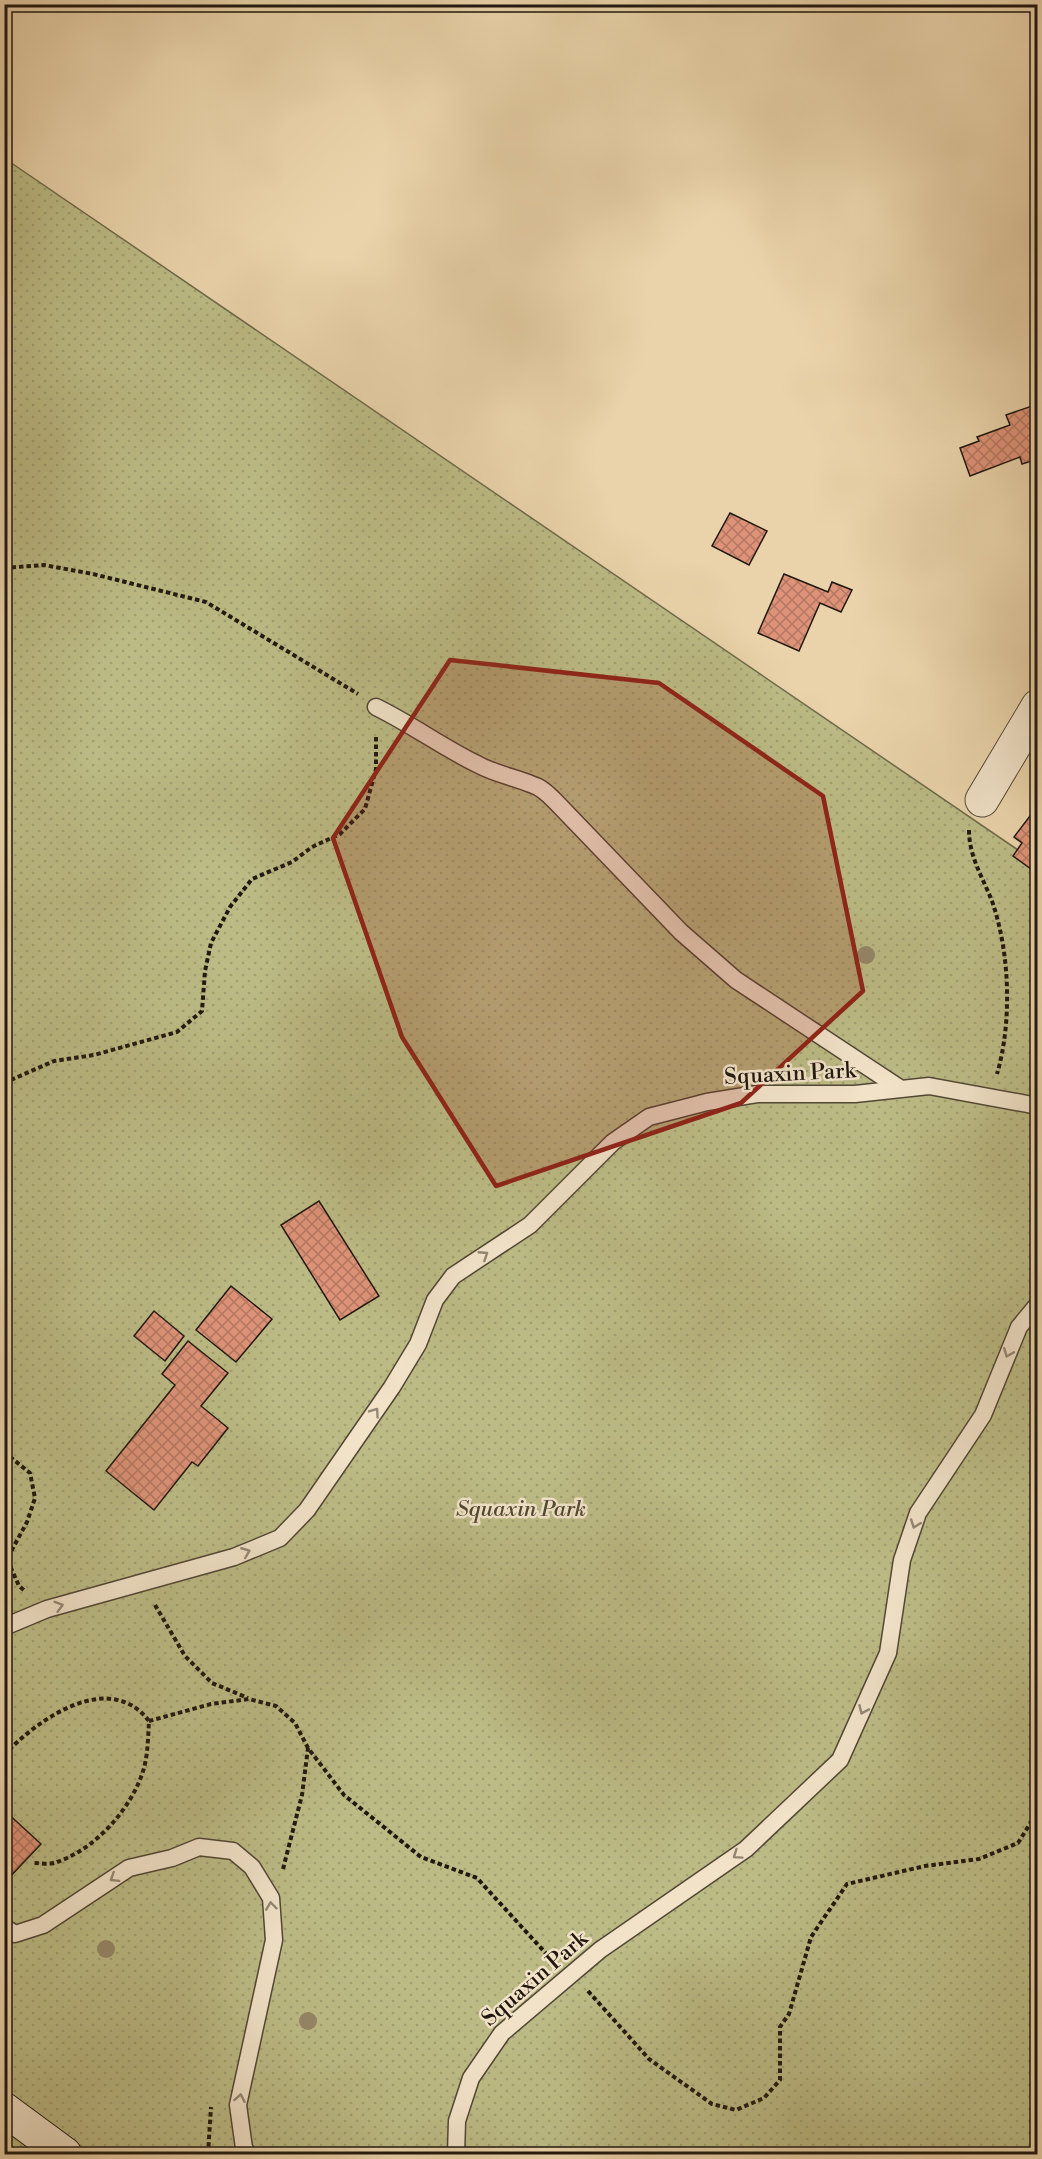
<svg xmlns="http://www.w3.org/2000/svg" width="1042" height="2159" viewBox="0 0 1042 2159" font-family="'Libre Bodoni',serif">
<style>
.park{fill:url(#park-dots);stroke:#6e6a4a;stroke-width:1.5}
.building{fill:url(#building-cross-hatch);stroke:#20180f;stroke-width:1.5}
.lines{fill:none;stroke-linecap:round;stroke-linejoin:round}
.lane-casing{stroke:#524736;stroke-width:19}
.street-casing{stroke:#524736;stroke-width:35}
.secondary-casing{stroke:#20180f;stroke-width:35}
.path{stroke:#20180f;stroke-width:4;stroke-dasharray:4.5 3;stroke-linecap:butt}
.lane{stroke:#f1e2c8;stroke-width:16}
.street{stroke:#f1e2c8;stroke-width:33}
.secondary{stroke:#f1e2c8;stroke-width:33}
.tree{fill:#958768}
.oneway{stroke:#938775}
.marked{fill:#8f2418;fill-opacity:0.2;stroke:#8f2418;stroke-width:4.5;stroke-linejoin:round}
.labels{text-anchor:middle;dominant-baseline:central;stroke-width:5;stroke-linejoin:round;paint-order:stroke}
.street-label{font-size:22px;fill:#20180f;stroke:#f1e2c8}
.park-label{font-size:22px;font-style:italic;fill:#4f4932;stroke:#f1e2c8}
</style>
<defs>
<pattern id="park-dots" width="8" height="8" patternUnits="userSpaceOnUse" patternTransform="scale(1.5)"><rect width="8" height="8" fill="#bcbb85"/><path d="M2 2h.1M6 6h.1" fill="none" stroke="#a1a072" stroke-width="1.8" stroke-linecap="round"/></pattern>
<pattern id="building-cross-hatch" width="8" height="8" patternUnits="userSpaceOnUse" patternTransform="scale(1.5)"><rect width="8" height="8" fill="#de9378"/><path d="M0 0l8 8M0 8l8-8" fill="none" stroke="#b47761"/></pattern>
</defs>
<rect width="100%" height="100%" fill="#ead3aa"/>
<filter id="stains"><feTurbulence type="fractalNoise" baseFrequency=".00333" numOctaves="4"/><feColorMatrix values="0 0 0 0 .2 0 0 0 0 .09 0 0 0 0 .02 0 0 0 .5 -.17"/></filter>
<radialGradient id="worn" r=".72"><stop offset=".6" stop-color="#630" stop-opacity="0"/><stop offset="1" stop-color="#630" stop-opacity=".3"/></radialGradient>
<path class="park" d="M4 158 1037 863V2154H5Z"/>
<g class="building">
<path d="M1038 404V459L1022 464 1020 457 970 476 960 448 979 441 977 437 1010 425 1006 415Z"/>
<path d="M730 513 767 531 749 565 712 546Z"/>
<path d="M784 574 828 592 832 582 852 590 841 612 820 603 799 651 758 633Z"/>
<path d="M1033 812 1038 815V874L1013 856 1022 843 1014 837Z"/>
<path d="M319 1201 379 1296 340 1320 281 1225Z"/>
<path d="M231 1286 272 1319 236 1362 196 1330Z"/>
<path d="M154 1311 184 1336 165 1361 134 1336Z"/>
<path d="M188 1341 228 1373 201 1406 228 1428 198 1466 192 1462 154 1510 106 1471 175 1385 162 1374Z"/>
<path d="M4 1810 41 1844 4 1883Z"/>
</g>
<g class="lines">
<defs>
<g id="lane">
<path d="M376 707C411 724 442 747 477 764 495 774 514 777 533 785 541 787 549 795 555 801L681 932 736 980 898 1087"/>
<path d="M4 1627 47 1609 234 1557 280 1538 307 1510 392 1387 418 1344 435 1300 453 1276 530 1225 613 1142 649 1117 707 1102 757 1094H855L929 1086 1038 1106"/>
<path d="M4 1927 15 1934 43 1925 129 1868 172 1858 199 1847 233 1851 252 1867 271 1898 274 1940 238 2105 244 2148 248 2154"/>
<path d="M456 2154 457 2121 471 2078 502 2033 600 1950 746 1849 840 1760 888 1653 902 1560 918 1513 983 1415 1019 1327 1038 1304"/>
</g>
<path id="street" d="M982 800 1038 706"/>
<path id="secondary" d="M4 2109 65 2154"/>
</defs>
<use href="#lane" class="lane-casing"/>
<use href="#street" class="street-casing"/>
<use href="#secondary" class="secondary-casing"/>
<g class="path">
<path d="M4 568 44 565 93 574 206 602 358 694"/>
<path d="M969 830C969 858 984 879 993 904 1010 955 1012 1023 997 1074"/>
<path d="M4 1083 54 1061 94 1055 177 1032 202 1011 205 971 211 943 230 907 252 879 292 862 312 847 340 834 365 809 376 769V734"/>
<path d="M4 1452 30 1473 35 1498 27 1522 7 1559 19 1586 25 1591"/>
<path d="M155 1605 185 1656 212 1683 248 1698"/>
<path d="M149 1721 211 1704 249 1699 276 1706 295 1723 308 1748 344 1795 421 1857 477 1878 551 1959"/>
<path d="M4 1755C38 1719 109 1669 149 1721 148 1737 148 1753 144 1768 133 1807 96 1849 57 1862 51 1865 41 1863 34 1863"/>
<path d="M283 1869 302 1795 308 1748"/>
<path d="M588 1991 649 2059 712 2104 736 2110 764 2098 780 2080V2027L789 2014 811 1937 847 1884 925 1866 979 1859 1018 1843 1038 1811"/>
<path d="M208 2154 211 2107"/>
</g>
<use href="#lane" class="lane"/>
<use href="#street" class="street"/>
<use href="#secondary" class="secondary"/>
</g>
<g class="tree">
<circle cx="866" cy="955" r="9"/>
<circle cx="106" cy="1949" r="9"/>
<circle cx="308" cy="2021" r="9"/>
</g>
<defs><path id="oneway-chevron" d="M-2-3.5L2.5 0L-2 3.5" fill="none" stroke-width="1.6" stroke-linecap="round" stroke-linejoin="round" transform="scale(1.5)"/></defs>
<g class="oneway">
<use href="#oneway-chevron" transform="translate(484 1255) rotate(-33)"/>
<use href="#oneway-chevron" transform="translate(1008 1353) rotate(112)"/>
<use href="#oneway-chevron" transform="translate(375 1412) rotate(-55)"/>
<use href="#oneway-chevron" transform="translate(915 1524) rotate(110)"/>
<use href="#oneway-chevron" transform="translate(246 1552) rotate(-22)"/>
<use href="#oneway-chevron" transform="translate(59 1606) rotate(-16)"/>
<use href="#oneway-chevron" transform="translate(863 1710) rotate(114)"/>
<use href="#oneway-chevron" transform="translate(737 1855) rotate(145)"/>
<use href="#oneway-chevron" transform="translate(114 1878) rotate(148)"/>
<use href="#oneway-chevron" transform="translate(271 1906) rotate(-97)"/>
<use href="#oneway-chevron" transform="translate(240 2098) rotate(-80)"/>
</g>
<path class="marked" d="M450 660 659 683 823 796 863 991 741 1103 496 1186 402 1037 333 838Z"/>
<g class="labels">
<g class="street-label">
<text transform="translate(790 1074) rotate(-3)">Squaxin Park</text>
<text transform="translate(535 1979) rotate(-41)">Squaxin Park</text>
</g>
<g class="park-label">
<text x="521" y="1509">Squaxin Park</text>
</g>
</g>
<rect width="1042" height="2159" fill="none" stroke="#ead3aa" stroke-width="24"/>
<rect x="6" y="6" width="1030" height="2147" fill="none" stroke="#20180f" stroke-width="3"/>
<rect x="12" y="12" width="1018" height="2135" fill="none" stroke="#20180f" stroke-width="1.5"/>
<rect width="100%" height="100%" filter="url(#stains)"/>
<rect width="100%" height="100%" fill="url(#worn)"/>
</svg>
